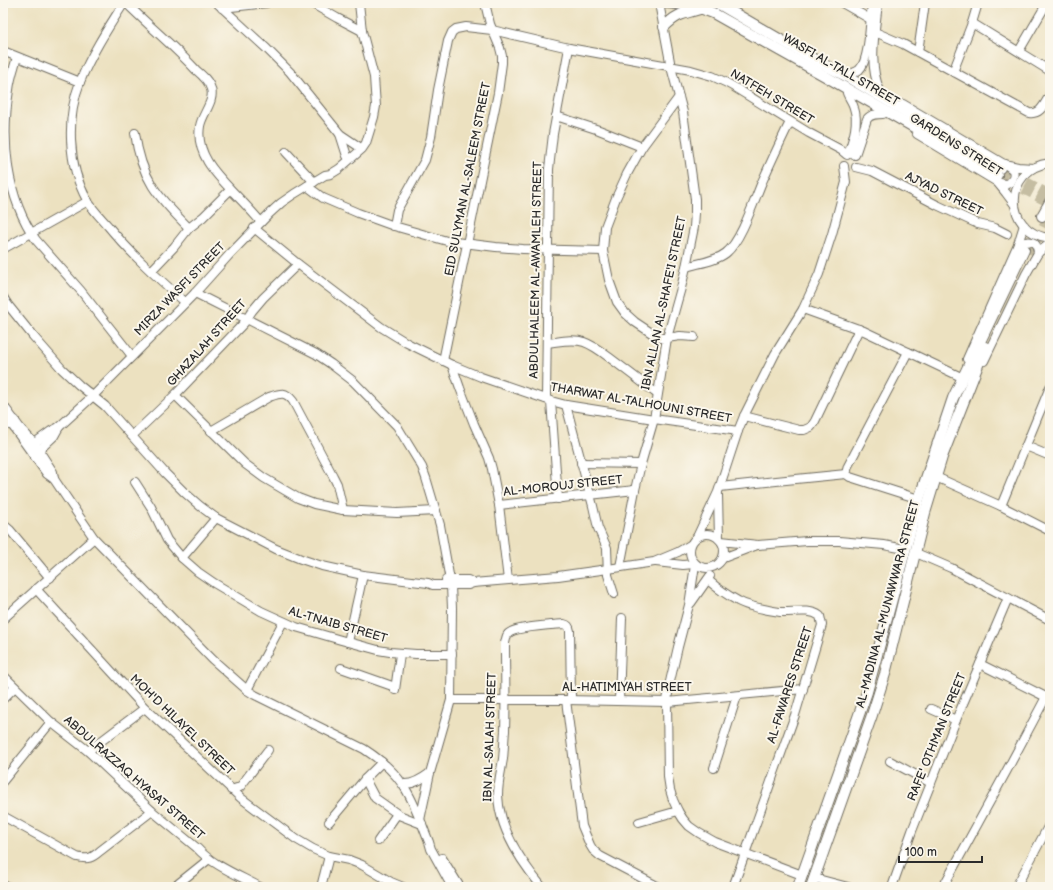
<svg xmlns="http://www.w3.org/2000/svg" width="1053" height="890" viewBox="0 0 1053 890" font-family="'Balsamiq Sans',sans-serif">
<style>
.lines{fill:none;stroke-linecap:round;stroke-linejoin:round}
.major-tunnel{stroke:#c5bda2;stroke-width:10;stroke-dasharray:10 5;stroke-linecap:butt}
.minor-casing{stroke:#6f6b5f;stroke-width:10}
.major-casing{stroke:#6f6b5f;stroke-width:12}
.minor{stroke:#fff;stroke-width:8}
.major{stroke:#fff;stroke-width:10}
.labels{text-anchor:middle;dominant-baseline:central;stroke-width:4;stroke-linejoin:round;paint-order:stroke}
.street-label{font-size:12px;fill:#2b2b2b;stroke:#fbf7ec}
</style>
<rect width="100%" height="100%" fill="#fbf7ec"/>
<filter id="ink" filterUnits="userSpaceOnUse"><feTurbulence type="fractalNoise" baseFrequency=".025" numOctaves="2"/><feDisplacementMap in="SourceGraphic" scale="8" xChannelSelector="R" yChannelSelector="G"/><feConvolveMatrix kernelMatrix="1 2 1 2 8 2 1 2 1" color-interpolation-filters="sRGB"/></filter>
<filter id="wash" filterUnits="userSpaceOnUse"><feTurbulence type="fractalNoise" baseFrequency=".012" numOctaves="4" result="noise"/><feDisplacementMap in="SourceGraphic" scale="16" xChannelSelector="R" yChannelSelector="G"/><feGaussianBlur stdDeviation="0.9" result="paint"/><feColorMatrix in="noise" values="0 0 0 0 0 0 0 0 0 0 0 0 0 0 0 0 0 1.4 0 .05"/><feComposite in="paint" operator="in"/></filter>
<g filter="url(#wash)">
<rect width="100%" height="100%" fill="#ece1c0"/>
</g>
<g filter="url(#ink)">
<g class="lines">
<g class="major-tunnel">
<path d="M1000 168 1050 195"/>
<path d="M997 175 1050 203"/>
<path d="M1030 254 1048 218"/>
</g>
<defs>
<g id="minor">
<path d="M124 3C108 28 91 54 80 82 66 118 68 166 87 200 92 209 101 218 108 226 131 254 158 278 185 302"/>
<path d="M126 3C149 26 174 46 196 70 202 75 209 81 211 89 215 101 202 114 200 126 195 156 219 177 238 197 246 205 253 213 261 222"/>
<path d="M217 3 267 49 290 72 340 134 358 146"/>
<path d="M311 3 337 18 362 31"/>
<path d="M842 3 870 19"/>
<path d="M878 3C875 32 868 64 880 91"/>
<path d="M978 3 972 23 1050 71"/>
<path d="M222 8 267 3"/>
<path d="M875 32 903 44 1029 113C1041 115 1044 104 1050 95"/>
<path d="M3 51 80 82"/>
<path d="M1019 51 1047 3"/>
<path d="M918 52 925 3"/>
<path d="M17 57C14 68 10 79 9 90 1 141 6 197 36 240L81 291 132 356"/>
<path d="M953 72 972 23"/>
<path d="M844 75C849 74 855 73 859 70 870 60 870 19 872 3"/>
<path d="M847 93C849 98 853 103 854 108 859 123 853 139 848 154"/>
<path d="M679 97 642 147 627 174 616 198 605 227 603 251 609 280 617 302 625 313 635 322 656 336 661 338H667L680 336 694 337"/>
<path d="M903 104 1004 164 1018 167 1033 168"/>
<path d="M556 116 599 130 642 147"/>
<path d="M135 133C141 179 158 197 189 228"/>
<path d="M340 134 347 156"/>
<path d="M917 134 997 182 1006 193 1015 205"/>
<path d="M286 152 314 182"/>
<path d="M855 155 867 119C871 114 877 114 883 114"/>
<path d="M1050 163C1003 168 1003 233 1050 238"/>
<path d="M856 167 872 171 937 205 978 224 995 228 1007 234"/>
<path d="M997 182C1000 183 1004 184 1007 184 1012 183 1015 175 1013 170 1011 168 1007 166 1005 164"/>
<path d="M307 186 323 198 358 213 394 226 447 241 496 247 523 249 603 251"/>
<path d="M394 226 397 210 425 160 431 137 438 90 448 41 452 32 456 29 466 27 492 30 569 48 691 70 712 76 725 82 734 87 809 133 841 150 847 155"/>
<path d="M254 228 298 264 381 327 407 343 452 365 481 377 551 401 566 405 654 419 738 431"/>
<path d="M1018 244C1029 240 1037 239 1038 253"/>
<path d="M3 249 88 201"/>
<path d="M686 267C699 263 716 261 726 253 741 241 754 201 762 182 771 162 780 142 790 122"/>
<path d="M151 271 174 247 189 228 203 217 230 190"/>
<path d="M195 293 316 354 331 364 353 381 397 426 422 467 426 478 440 525 451 586 452 608 451 700 430 773 420 820"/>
<path d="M3 297 8 305 33 336 62 369 79 385 105 406 165 473 184 492 200 506 216 518 276 549 301 559 322 566 363 575 428 583 433 585H468L473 583 558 576 608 569 654 562 678 552 690 545"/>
<path d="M803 309 864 331 959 376"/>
<path d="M547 343C558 342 572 338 584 342 593 345 602 352 610 358 626 370 642 382 657 394"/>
<path d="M908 352 848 466 846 474 850 477 919 499"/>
<path d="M967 359 1018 244 1024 225"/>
<path d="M443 361 498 93 502 63V56L500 48 490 24 485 3"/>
<path d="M984 361 1026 274 1038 253 1050 243"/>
<path d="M452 365 460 388 474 424 489 458 492 469 499 505 508 580"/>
<path d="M175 395 245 464 264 478 298 498 314 504 343 510 397 513 436 511"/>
<path d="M546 399 549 169 553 134 569 48"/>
<path d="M551 401 558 499"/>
<path d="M3 405 20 428 34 443 53 472 54 479 62 491 94 538 212 659 247 690 255 695 364 749C378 758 393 770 403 785 415 802 421 823 429 842L431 849 452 887"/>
<path d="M566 405 593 506 598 528 607 548 608 575 614 594"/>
<path d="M744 416 799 430H804L811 427 815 421 859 329"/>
<path d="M3 417 15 420"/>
<path d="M3 423 20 428"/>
<path d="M14 428 47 474 54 479"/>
<path d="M211 431 269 397C281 393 285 391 293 401L333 476 337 484 343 510"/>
<path d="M132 436 175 395 244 323 252 311 263 298 298 264"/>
<path d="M1026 446 1050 456"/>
<path d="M29 447 51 431 59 427 93 396 195 293 230 254 270 213 281 203 294 194 325 175 331 174 339 169 362 149 366 143 374 117 376 106 375 92 374 77 362 31 359 3"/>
<path d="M36 453 54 436 59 427"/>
<path d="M581 463 641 464"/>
<path d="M936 477 1001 506 1050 531"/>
<path d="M135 482 151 507 167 540 182 558 198 572 214 583 261 611 296 627 341 640 378 650 390 652 416 654H452"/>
<path d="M720 487 786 480 846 474"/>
<path d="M718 495 719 539"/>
<path d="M499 505 635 490"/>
<path d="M1001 506 1050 387"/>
<path d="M3 524 10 530 50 578"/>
<circle cx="707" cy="551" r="17"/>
<path d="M697 537 718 492 738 431 744 416 775 354 803 309 819 274 832 234 846 182 844 166"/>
<path d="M721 541 758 545 807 541H839L884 545 905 549"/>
<path d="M916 553 951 568 1050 620"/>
<path d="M182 558 216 518"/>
<path d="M723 558 757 545"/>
<path d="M656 562 683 565 694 564"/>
<path d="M695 565 689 605 678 647 669 686 667 702 668 777 670 790 673 800 678 811 683 819 689 826 699 833 715 842 802 875"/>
<path d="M620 567 635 490 641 464 654 419 667 338 681 288 686 267 694 227 695 213V199L683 112 671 67 659 3"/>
<path d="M446 580H468L473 583"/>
<path d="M708 580C717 588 727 595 738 601 748 607 768 610 780 612 793 613 809 608 820 616L822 625 795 715 733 887"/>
<path d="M36 589 145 708 241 798 296 839 313 849 329 856 349 860 362 865 391 882 403 887"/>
<path d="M691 603 710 576"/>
<path d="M3 619 94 538"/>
<path d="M348 642 363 575"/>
<path d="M980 664 1050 699"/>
<path d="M341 668 395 687"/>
<path d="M3 675 51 722 88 751 152 811 197 848C212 865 240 876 260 887"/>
<path d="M247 690 283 622"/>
<path d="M395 690 400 654"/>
<path d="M3 699 15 687"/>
<path d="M451 700H566L667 702 803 689"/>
<path d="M566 700 582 826 590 845 593 850 600 856 659 887"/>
<path d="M619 701 622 618"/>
<path d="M931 709 956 720"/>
<path d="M88 751 145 708"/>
<path d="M890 761 931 783"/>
<path d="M714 768 737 696"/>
<path d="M365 779 375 798 399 815 422 824"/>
<path d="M3 781 51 722"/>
<path d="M403 784C413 785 422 779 430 773"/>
<path d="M231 790 240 787 268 750"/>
<path d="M3 816 77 857C88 860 92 858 100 851L152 811"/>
<path d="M329 822 365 779 382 762"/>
<path d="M639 822 678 811"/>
<path d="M378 841 397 814"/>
<path d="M442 858 460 887"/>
<path d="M814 878 848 887"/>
<path d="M3 885 7 887"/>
<path d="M174 887 209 859"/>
<path d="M321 887 329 856"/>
<path d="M542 887C522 863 499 828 498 795 498 783 501 771 503 759 504 750 504 740 505 731 506 702 505 672 505 643 506 640 506 636 508 634 513 627 554 625 564 624 568 625 569 626 570 631L571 700"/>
<path d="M892 887 912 831 956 720 1008 598"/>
<path d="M943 887 1006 772 1046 697"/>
<path d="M1016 887 1050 823"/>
</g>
<g id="major">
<path d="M666 3C682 4 698 6 713 13L825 76 997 175"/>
<path d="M717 3 817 61 844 75 1000 168"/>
<path d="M664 27C677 14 682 14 700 9"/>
<path d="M1042 216 1050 202"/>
<path d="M798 887 867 692 919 499 953 398 1024 250"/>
<path d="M811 887 872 715 885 674 925 513 942 457 985 347"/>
</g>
</defs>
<use href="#minor" class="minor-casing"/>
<use href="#major" class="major-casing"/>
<use href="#minor" class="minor"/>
<use href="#major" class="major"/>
</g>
</g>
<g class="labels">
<g class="street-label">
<text transform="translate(841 70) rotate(30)">WASFI AL-TALL STREET</text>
<text transform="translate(772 97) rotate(31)">NATFEH STREET</text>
<text transform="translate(956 145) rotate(32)">GARDENS STREET</text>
<text transform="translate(468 179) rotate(-79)">EID SULYMAN AL-SALEEM STREET</text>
<text transform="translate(944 194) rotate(26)">AJYAD STREET</text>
<text transform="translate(536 270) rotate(-89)">ABDULHALEEM AL-AWAMLEH STREET</text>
<text transform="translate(180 289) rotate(-46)">MIRZA WASFI STREET</text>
<text transform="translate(664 303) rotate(-78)">IBN ALLAN AL-SHAFE'I STREET</text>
<text transform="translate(207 343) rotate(-48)">GHAZALAH STREET</text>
<text transform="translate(641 403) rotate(10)">THARWAT AL-TALHOUNI STREET</text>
<text transform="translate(563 486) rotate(-6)">AL-MOROUJ STREET</text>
<text transform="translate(888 604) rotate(-75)">AL-MADINA AL-MUNAWWARA STREET</text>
<text transform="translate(338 625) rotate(16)">AL-TNAIB STREET</text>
<text transform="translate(790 685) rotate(-72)">AL-FAWARES STREET</text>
<text x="627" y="687">AL-HATIMIYAH STREET</text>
<text transform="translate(182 725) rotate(44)">MOH'D HILAYEL STREET</text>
<text transform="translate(490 737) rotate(-88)">IBN AL-SALAH STREET</text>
<text transform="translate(937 737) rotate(-68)">RAFE' OTHMAN STREET</text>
<text transform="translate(134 778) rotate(41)">ABDULRAZZAQ HYASAT STREET</text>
</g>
</g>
<rect width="1053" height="890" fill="none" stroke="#fbf7ec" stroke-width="16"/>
<path d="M899 856v6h83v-6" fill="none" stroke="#2b2b2b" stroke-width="2"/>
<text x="905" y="856" font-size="12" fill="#2b2b2b" stroke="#fbf7ec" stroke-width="3" paint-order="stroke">100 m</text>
</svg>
